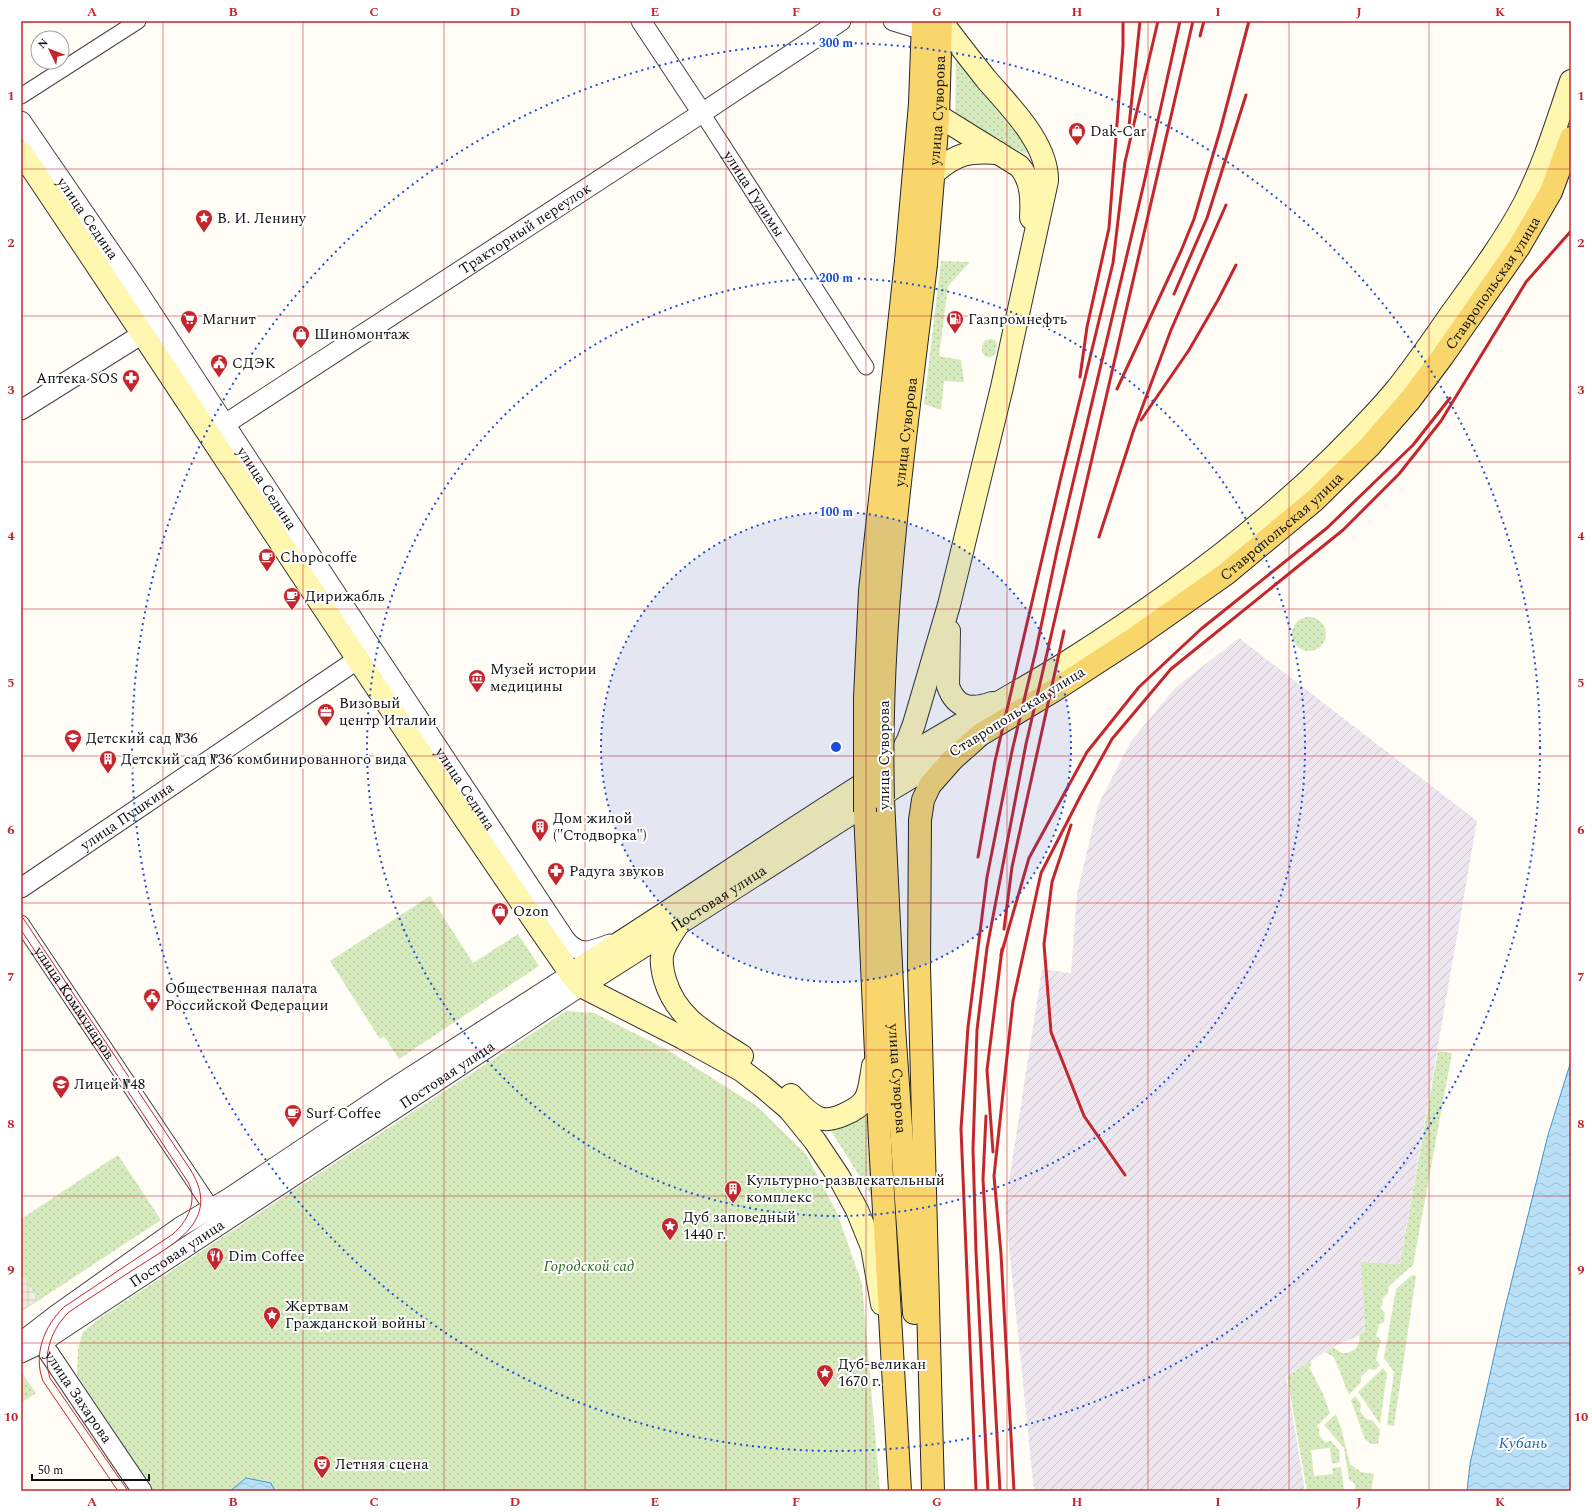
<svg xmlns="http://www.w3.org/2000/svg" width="1592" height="1512" viewBox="0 0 1592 1512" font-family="Spectral,serif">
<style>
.industrial{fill:url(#industrial-furrows)}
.green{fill:url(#green-dots)}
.plaza{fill:url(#plaza-grid)}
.water{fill:url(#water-waves);stroke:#3f96cf}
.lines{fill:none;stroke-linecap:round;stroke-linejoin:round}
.minor-casing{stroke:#444;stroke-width:17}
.tertiary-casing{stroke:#444;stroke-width:21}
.secondary-casing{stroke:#333;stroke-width:24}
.primary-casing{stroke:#222;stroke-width:24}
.minor{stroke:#fff;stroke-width:15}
.tertiary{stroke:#fff;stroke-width:19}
.secondary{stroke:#fff6b0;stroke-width:22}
.primary{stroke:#f9d66b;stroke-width:22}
.tram{stroke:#c4262e;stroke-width:1}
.rail{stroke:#c4262e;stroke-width:3}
.primary-bridge-casing{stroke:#222;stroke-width:24;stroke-linecap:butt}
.primary-bridge{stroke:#f9d66b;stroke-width:22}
.grid{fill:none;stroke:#c4262e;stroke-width:1;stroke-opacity:0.55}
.ring{fill:none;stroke:#1d4ed8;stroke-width:2;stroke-dasharray:2 4}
.labels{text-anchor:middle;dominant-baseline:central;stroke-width:4;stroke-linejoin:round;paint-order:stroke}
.street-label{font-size:15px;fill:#111;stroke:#fff}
.poi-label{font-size:15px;fill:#111;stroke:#fff;text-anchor:start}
.park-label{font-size:15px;font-style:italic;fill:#2f6b1f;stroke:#fff}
.water-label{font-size:16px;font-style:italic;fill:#1768a6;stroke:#fff}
.centre{fill:#1d4ed8;stroke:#fff;stroke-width:2}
.ring-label{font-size:12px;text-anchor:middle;font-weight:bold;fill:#1d4ed8;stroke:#fff;stroke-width:4;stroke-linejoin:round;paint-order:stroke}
.neatline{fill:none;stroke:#c4262e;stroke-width:1.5}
.grid-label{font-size:13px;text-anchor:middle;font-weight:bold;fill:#c4262e}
</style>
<defs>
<pattern id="industrial-furrows" width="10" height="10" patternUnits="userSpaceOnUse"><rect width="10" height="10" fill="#eee6ef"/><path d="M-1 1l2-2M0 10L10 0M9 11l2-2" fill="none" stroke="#cbc4cc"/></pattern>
<pattern id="green-dots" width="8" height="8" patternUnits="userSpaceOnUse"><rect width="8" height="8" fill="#d5ebbd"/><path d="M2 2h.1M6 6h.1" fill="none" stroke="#b6c8a1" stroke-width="1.8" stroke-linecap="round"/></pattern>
<pattern id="plaza-grid" width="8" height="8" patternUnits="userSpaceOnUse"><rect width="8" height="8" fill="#f1ede2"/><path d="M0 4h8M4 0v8" fill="none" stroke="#cecac1"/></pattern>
<pattern id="water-waves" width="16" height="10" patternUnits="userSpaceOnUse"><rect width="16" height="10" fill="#b9e0f7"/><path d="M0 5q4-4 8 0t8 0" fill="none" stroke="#9ebfd3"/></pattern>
</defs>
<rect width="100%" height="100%" fill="#fffdf5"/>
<path class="industrial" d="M1239 638 1477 821 1400 1264 1361 1262 1365 1333 1333 1347 1286 1376 1305 1491H1034L1005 1207 1042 969 1071 973 1077 894 1098 805 1131 741 1176 687Z"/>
<g class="green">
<path d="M956 59 1003 114 1029 149V152L1023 153 1004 144 955 114Z"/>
<path d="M941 261 970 262 948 286 939 356 961 360 964 382 944 381 941 410 924 404Z"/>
<path d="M992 339 997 342 996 353 991 357H986L982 352V346L985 340Z"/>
<circle cx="1309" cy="634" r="17"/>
<path d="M430 896 473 963 518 934 539 966 399 1059 384 1036 380 1039 330 961Z"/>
<path d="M566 1011 594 1013 666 1049 758 1107 806 1154 837 1213 862 1284 880 1491H275L271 1483 247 1478 230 1491H154L77 1375 78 1349 83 1332 100 1318Z"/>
<path d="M1438 1051 1452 1053 1413 1265 1389 1286 1388 1294 1383 1298 1381 1309 1385 1313 1384 1322 1379 1325 1376 1336 1381 1340 1376 1360 1380 1365 1375 1370 1369 1369 1361 1377V1382L1349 1395 1334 1357 1325 1352 1333 1347 1342 1353C1353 1354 1361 1346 1359 1335L1365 1332 1361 1262 1400 1264Z"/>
<path d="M869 1107 873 1198 828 1126Z"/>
<path d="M118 1155 161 1220 21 1312V1219Z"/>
<path d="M1412 1275 1416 1276 1394 1426 1387 1425 1394 1372 1384 1358 1396 1289Z"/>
<path d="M1310 1361 1312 1364 1309 1367 1323 1394 1330 1413 1317 1426 1319 1428V1435L1325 1442 1331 1441 1339 1450 1340 1462 1332 1464 1330 1448 1311 1450 1314 1476 1333 1474 1332 1468 1341 1467 1344 1491H1307L1287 1376Z"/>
<path d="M1383 1368 1387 1373 1380 1424 1358 1392Z"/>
<path d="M21 1372 36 1393 21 1403Z"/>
<path d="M1355 1396 1361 1404 1360 1411 1366 1419 1372 1420 1380 1430 1378 1444H1371L1365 1439 1363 1434 1351 1400Z"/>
<path d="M1336 1414 1341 1428 1350 1464 1361 1472 1374 1474 1371 1491H1355V1484L1349 1479 1344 1448 1324 1425Z"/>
</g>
<path class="plaza" d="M21 1273 38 1299 21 1310Z"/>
<g class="water">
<path d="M1571 1061V1491H1467L1470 1464 1503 1316 1548 1135Z"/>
<path d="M246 1478 271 1483 275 1491H230Z"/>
</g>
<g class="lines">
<defs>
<g id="minor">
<path d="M21 96 138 21"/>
<path id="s1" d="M702 113 866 367"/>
<path id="s2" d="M21 923 217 1216"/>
</g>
<g id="tertiary">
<path d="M641 21 702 113"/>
<path d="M893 21 923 30"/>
<path id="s3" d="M21 121 133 284 364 636 565 939C579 957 591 951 610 944"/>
<path d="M21 410 155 326"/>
<path id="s4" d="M216 430 702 113 841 21"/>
<path id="s5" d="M21 888 370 651"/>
<path d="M21 1342 56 1315 180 1227 229 1198 398 1085 571 974"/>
<path id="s6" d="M42 1343 142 1491"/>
<path id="s7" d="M21 1353 42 1343 53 1335 581 986"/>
</g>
<g id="secondary">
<path d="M924 107 1019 166C1032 180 1032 200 1031 218"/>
<path d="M21 152C205 425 383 703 571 974L581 986 683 1038 741 1070 762 1086 789 1109 815 1141 839 1177 857 1210 872 1247 882 1304"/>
<path d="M934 173C957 153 969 151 998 153"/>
<path d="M949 631 948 686C956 709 972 710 992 703"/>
<path d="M896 763 908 740 914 724 949 605 1002 387 1047 181C1048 143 1009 106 986 79 971 60 956 41 941 21"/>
<path d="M677 926C672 934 663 946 662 956 661 964 663 973 665 980 677 1020 710 1035 742 1056"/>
<path d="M571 974C680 905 786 832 895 764 951 728 1011 697 1067 662 1162 602 1254 535 1334 456 1355 435 1376 414 1395 391 1417 364 1436 335 1456 307 1480 274 1505 240 1524 204 1544 165 1557 122 1571 81"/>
<path id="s8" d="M581 986 855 811 961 747"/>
<path d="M791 1095C799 1103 808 1114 819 1118 827 1121 836 1118 843 1115 871 1103 868 1094 873 1066"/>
</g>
<g id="primary">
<path d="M906 261 920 104 923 21"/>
<path id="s9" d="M926 264 938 117 941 21"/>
<path id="s10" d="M883 799 894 1027 914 1313"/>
<path d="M865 812 880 1141 900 1491"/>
<path id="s11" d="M933 1491 919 967 920 820 923 800 930 785 953 759 980 735 1055 690 1135 638 1226 574 1315 500 1369 447 1410 400 1443 356 1519 247 1551 192 1571 138"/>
</g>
</defs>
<use href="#minor" class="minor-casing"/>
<use href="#tertiary" class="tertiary-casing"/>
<use href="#secondary" class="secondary-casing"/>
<use href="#primary" class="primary-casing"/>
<use href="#minor" class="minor"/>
<use href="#tertiary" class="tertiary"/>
<use href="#secondary" class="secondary"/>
<use href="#primary" class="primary"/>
<g class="tram">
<path d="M21 915 190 1169C223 1221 173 1244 136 1268 113 1283 91 1297 69 1312 52 1328 42 1354 50 1378L128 1491"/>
<path d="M21 930 188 1182C198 1200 188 1221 173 1234L64 1307C44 1326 33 1355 43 1381L118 1491"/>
</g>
<g class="rail">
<path d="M1200 36 1204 21"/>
<path d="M1129 126 1140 21"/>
<path d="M1174 294 1207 218 1246 95"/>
<path d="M1080 377 1087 327 1109 228 1123 46V21"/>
<path d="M1117 389 1181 251 1194 219 1220 131 1249 21"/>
<path d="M1141 420 1189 350 1218 300 1236 265"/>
<path d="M1099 537 1133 432 1171 330 1226 205"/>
<path d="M1071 825 1052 882 1044 944 1051 1032 1084 1116 1125 1175"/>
<path d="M978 857 995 761 1061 477 1113 263 1125 162 1158 21"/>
<path d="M1004 929 1012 867 1064 631"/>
<path d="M1001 955 1029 858 1087 752 1139 687 1201 629 1327 528 1413 445 1450 398"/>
<path d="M986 1116 983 1179 1000 1491"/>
<path d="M993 1152 987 1070 1002 949"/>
<path d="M976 1491 961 1129 968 1027 987 877 1012 751 1036 650 1058 546 1144 183 1180 21"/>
<path d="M988 1491 976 1252 973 1149 977 1030 987 948 1026 744 1193 21"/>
<path d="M1014 1491 1001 1254 994 1176 1013 1001 1041 873 1081 795 1112 739 1171 669 1343 530 1399 474 1441 421 1526 282 1571 231"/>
</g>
<defs>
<g id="primary-bridge">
<path id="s12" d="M883 799C878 620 905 442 926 264"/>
<path d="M865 812V697L870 591 906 261"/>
</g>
</defs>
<use href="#primary-bridge" class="primary-bridge-casing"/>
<use href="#primary-bridge" class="primary-bridge"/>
</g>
<path class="grid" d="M163 21V1491M303 21V1491M444 21V1491M585 21V1491M726 21V1491M866 21V1491M1007 21V1491M1148 21V1491M1289 21V1491M1429 21V1491M21 169H1571M21 316H1571M21 462H1571M21 609H1571M21 756H1571M21 903H1571M21 1050H1571M21 1196H1571M21 1343H1571"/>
<circle cx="836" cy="747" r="235" fill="#1d4ed8" fill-opacity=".12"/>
<g class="ring">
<circle cx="836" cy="747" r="235"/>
<circle cx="836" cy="747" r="469"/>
<circle cx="836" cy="747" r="704"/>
</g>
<defs>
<symbol id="shop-pin" viewBox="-11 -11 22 30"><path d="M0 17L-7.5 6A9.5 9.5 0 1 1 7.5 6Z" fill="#c4262e" stroke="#fff"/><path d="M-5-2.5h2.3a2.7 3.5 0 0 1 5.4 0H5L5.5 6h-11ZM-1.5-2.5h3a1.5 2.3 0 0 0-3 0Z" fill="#fff"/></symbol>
<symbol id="sight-pin" viewBox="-11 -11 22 30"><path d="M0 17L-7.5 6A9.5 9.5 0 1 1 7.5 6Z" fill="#c4262e" stroke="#fff"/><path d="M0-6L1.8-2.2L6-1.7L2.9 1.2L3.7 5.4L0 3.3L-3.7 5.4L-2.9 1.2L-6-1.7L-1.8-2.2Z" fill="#fff"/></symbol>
<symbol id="supermarket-pin" viewBox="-11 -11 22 30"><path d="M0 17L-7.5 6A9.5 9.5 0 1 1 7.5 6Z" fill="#c4262e" stroke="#fff"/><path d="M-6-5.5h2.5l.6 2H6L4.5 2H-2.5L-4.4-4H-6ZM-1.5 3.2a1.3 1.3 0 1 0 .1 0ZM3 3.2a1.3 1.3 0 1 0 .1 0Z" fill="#fff"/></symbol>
<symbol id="fuel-pin" viewBox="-11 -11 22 30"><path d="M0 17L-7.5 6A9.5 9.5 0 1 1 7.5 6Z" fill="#c4262e" stroke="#fff"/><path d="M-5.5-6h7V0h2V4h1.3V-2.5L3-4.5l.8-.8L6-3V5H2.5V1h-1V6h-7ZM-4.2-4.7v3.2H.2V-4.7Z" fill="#fff"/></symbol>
<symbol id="civic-pin" viewBox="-11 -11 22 30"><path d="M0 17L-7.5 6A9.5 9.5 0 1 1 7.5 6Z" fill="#c4262e" stroke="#fff"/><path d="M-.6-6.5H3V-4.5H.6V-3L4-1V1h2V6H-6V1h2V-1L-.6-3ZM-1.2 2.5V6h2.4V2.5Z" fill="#fff"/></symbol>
<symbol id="pharmacy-pin" viewBox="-11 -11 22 30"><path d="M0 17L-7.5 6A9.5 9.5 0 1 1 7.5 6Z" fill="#c4262e" stroke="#fff"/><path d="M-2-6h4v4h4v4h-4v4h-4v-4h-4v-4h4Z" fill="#fff"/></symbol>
<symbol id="cafe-pin" viewBox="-11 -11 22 30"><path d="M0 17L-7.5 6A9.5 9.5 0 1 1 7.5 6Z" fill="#c4262e" stroke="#fff"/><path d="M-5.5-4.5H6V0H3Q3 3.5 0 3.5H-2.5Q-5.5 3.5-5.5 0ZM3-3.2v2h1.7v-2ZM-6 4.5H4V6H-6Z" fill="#fff"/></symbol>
<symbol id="museum-pin" viewBox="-11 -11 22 30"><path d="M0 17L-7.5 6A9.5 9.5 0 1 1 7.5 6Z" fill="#c4262e" stroke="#fff"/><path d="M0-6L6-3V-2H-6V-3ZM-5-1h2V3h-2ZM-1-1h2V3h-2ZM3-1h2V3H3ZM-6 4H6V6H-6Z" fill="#fff"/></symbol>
<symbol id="office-pin" viewBox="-11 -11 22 30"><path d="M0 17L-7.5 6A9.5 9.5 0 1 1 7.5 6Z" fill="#c4262e" stroke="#fff"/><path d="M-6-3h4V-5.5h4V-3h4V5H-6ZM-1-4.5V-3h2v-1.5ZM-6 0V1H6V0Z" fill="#fff"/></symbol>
<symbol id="school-pin" viewBox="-11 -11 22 30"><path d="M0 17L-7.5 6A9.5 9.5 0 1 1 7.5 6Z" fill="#c4262e" stroke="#fff"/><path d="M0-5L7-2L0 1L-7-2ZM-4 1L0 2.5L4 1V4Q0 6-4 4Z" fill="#fff"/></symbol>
<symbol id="building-pin" viewBox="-11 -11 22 30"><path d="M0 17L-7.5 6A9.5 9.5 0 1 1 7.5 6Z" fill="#c4262e" stroke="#fff"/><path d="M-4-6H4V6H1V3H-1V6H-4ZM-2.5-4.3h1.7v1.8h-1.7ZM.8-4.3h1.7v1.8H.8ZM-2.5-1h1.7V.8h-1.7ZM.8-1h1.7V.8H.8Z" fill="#fff"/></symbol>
<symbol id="restaurant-pin" viewBox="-11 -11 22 30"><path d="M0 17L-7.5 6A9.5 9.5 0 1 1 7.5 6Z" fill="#c4262e" stroke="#fff"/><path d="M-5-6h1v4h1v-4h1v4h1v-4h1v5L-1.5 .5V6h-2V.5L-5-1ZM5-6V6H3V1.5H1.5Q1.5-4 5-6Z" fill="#fff"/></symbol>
<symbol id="theatre-pin" viewBox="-11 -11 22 30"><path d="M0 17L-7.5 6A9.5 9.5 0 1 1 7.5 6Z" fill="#c4262e" stroke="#fff"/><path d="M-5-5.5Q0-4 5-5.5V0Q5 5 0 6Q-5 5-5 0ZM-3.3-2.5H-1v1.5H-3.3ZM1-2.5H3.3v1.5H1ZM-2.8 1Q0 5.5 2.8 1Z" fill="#fff"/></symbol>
</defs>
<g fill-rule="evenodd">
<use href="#shop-pin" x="1067" y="121" width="20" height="27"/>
<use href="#sight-pin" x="194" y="208" width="20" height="27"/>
<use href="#supermarket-pin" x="179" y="309" width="20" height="27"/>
<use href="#fuel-pin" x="945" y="309" width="20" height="27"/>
<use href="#shop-pin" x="291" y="324" width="20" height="27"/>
<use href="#civic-pin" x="209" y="353" width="20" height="27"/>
<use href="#pharmacy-pin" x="121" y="368" width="20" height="27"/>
<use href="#cafe-pin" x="257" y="547" width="20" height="27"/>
<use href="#cafe-pin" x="282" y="586" width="20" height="27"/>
<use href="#museum-pin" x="467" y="668" width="20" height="27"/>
<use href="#office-pin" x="316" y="702" width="20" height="27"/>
<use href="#school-pin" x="63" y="728" width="20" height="27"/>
<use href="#building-pin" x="98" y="749" width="20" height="27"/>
<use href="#building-pin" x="530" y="817" width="20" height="27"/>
<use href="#pharmacy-pin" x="546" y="861" width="20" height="27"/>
<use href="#shop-pin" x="490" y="901" width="20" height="27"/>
<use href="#civic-pin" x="142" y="987" width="20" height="27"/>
<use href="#school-pin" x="51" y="1074" width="20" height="27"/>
<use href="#cafe-pin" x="283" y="1103" width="20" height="27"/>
<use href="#building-pin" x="723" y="1179" width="20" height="27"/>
<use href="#sight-pin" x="660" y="1216" width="20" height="27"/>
<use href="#restaurant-pin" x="205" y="1246" width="20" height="27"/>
<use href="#sight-pin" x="262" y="1305" width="20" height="27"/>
<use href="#sight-pin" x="815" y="1363" width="20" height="27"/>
<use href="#theatre-pin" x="312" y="1454" width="20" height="27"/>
</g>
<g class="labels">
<g class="street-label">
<text stroke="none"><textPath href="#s9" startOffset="154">улица Суворова</textPath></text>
<text stroke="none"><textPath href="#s1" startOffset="96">улица Гудимы</textPath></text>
<text stroke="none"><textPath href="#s3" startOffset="118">улица Седина</textPath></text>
<text stroke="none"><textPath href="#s4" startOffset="369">Тракторный переулок</textPath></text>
<text stroke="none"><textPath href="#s11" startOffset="1470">Ставропольская улица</textPath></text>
<text stroke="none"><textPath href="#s12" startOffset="368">улица Суворова</textPath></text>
<text stroke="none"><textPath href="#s3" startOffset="442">улица Седина</textPath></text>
<text stroke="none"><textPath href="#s11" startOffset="1146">Ставропольская улица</textPath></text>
<text transform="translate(1017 712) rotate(-32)">Ставропольская улица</text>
<text transform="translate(884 755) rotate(-90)">улица Суворова</text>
<text stroke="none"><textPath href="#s3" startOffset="802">улица Седина</textPath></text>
<text stroke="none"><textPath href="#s5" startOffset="128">улица Пушкина</textPath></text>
<text stroke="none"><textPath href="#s8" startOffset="163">Постовая улица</textPath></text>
<text stroke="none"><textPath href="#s2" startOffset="96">улица Коммунаров</textPath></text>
<text stroke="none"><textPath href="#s7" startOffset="509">Постовая улица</textPath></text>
<text stroke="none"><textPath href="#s10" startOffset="280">улица Суворова</textPath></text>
<text stroke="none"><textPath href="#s7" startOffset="185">Постовая улица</textPath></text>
<text stroke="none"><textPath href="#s6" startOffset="65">улица Захарова</textPath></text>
</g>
<g class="poi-label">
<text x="1090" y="131">Dak-Car</text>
<text x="217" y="218">В. И. Ленину</text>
<text x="202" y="319">Магнит</text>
<text x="968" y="319">Газпромнефть</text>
<text x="314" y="334">Шиномонтаж</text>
<text x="232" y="363">СДЭК</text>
<text x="118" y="378" text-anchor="end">Аптека SOS</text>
<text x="280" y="557">Chopocoffe</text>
<text x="305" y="596">Дирижабль</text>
<text x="490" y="669">Музей истории<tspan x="490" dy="17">медицины</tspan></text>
<text x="339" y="703">Визовый<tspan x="339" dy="17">центр Италии</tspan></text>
<text x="86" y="738">Детский сад №36</text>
<text x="121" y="759">Детский сад №36 комбинированного вида</text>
<text x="553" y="818">Дом жилой<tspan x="553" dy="17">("Стодворка")</tspan></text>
<text x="569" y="871">Радуга звуков</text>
<text x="513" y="911">Ozon</text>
<text x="165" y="988">Общественная палата<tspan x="165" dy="17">Российской Федерации</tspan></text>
<text x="74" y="1084">Лицей №48</text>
<text x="306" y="1113">Surf Coffee</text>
<text x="746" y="1180">Культурно-развлекательный<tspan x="746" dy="17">комплекс</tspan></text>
<text x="683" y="1217">Дуб заповедный<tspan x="683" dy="17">1440 г.</tspan></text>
<text x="228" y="1256">Dim Coffee</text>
<text x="285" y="1306">Жертвам<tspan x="285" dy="17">Гражданской войны</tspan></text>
<text x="838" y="1364">Дуб-великан<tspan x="838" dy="17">1670 г.</tspan></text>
<text x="335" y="1464">Летняя сцена</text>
</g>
<g class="park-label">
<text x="589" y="1266">Городской сад</text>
</g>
<g class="water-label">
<text x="1523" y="1443">Кубань</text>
</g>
</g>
<circle cx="836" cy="747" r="6" class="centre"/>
<g class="ring-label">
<text x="836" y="47">300 m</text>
<text x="836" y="282">200 m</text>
<text x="836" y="516">100 m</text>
</g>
<rect width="1592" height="1512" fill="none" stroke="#ffffff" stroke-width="44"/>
<g transform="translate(50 50) rotate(313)"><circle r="19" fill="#ffffff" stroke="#a0a0a0"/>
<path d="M0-3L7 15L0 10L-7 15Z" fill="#c4262e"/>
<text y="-6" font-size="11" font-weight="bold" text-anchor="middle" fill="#111111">N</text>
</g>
<path d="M32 1474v6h117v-6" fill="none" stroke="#111111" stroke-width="2"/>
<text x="38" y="1474" font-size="12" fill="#111111" stroke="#ffffff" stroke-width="3" paint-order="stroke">50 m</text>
<rect x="22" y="22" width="1548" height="1468" class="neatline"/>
<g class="grid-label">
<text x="92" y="16">A</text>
<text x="233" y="16">B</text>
<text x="374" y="16">C</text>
<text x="515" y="16">D</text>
<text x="655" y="16">E</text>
<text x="796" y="16">F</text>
<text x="937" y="16">G</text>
<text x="1077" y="16">H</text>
<text x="1218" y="16">I</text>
<text x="1359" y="16">J</text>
<text x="1500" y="16">K</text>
<text x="11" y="100">1</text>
<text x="1581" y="100">1</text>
<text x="11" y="247">2</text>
<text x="1581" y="247">2</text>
<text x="11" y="394">3</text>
<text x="1581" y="394">3</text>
<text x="11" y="540">4</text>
<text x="1581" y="540">4</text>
<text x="11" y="687">5</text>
<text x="1581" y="687">5</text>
<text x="11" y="834">6</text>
<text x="1581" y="834">6</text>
<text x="11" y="981">7</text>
<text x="1581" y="981">7</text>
<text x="11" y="1128">8</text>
<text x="1581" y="1128">8</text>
<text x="11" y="1274">9</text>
<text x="1581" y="1274">9</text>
<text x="11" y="1421">10</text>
<text x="1581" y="1421">10</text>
<text x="92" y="1506">A</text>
<text x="233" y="1506">B</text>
<text x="374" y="1506">C</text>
<text x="515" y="1506">D</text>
<text x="655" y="1506">E</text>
<text x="796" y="1506">F</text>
<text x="937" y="1506">G</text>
<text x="1077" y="1506">H</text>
<text x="1218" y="1506">I</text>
<text x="1359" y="1506">J</text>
<text x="1500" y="1506">K</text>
</g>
</svg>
